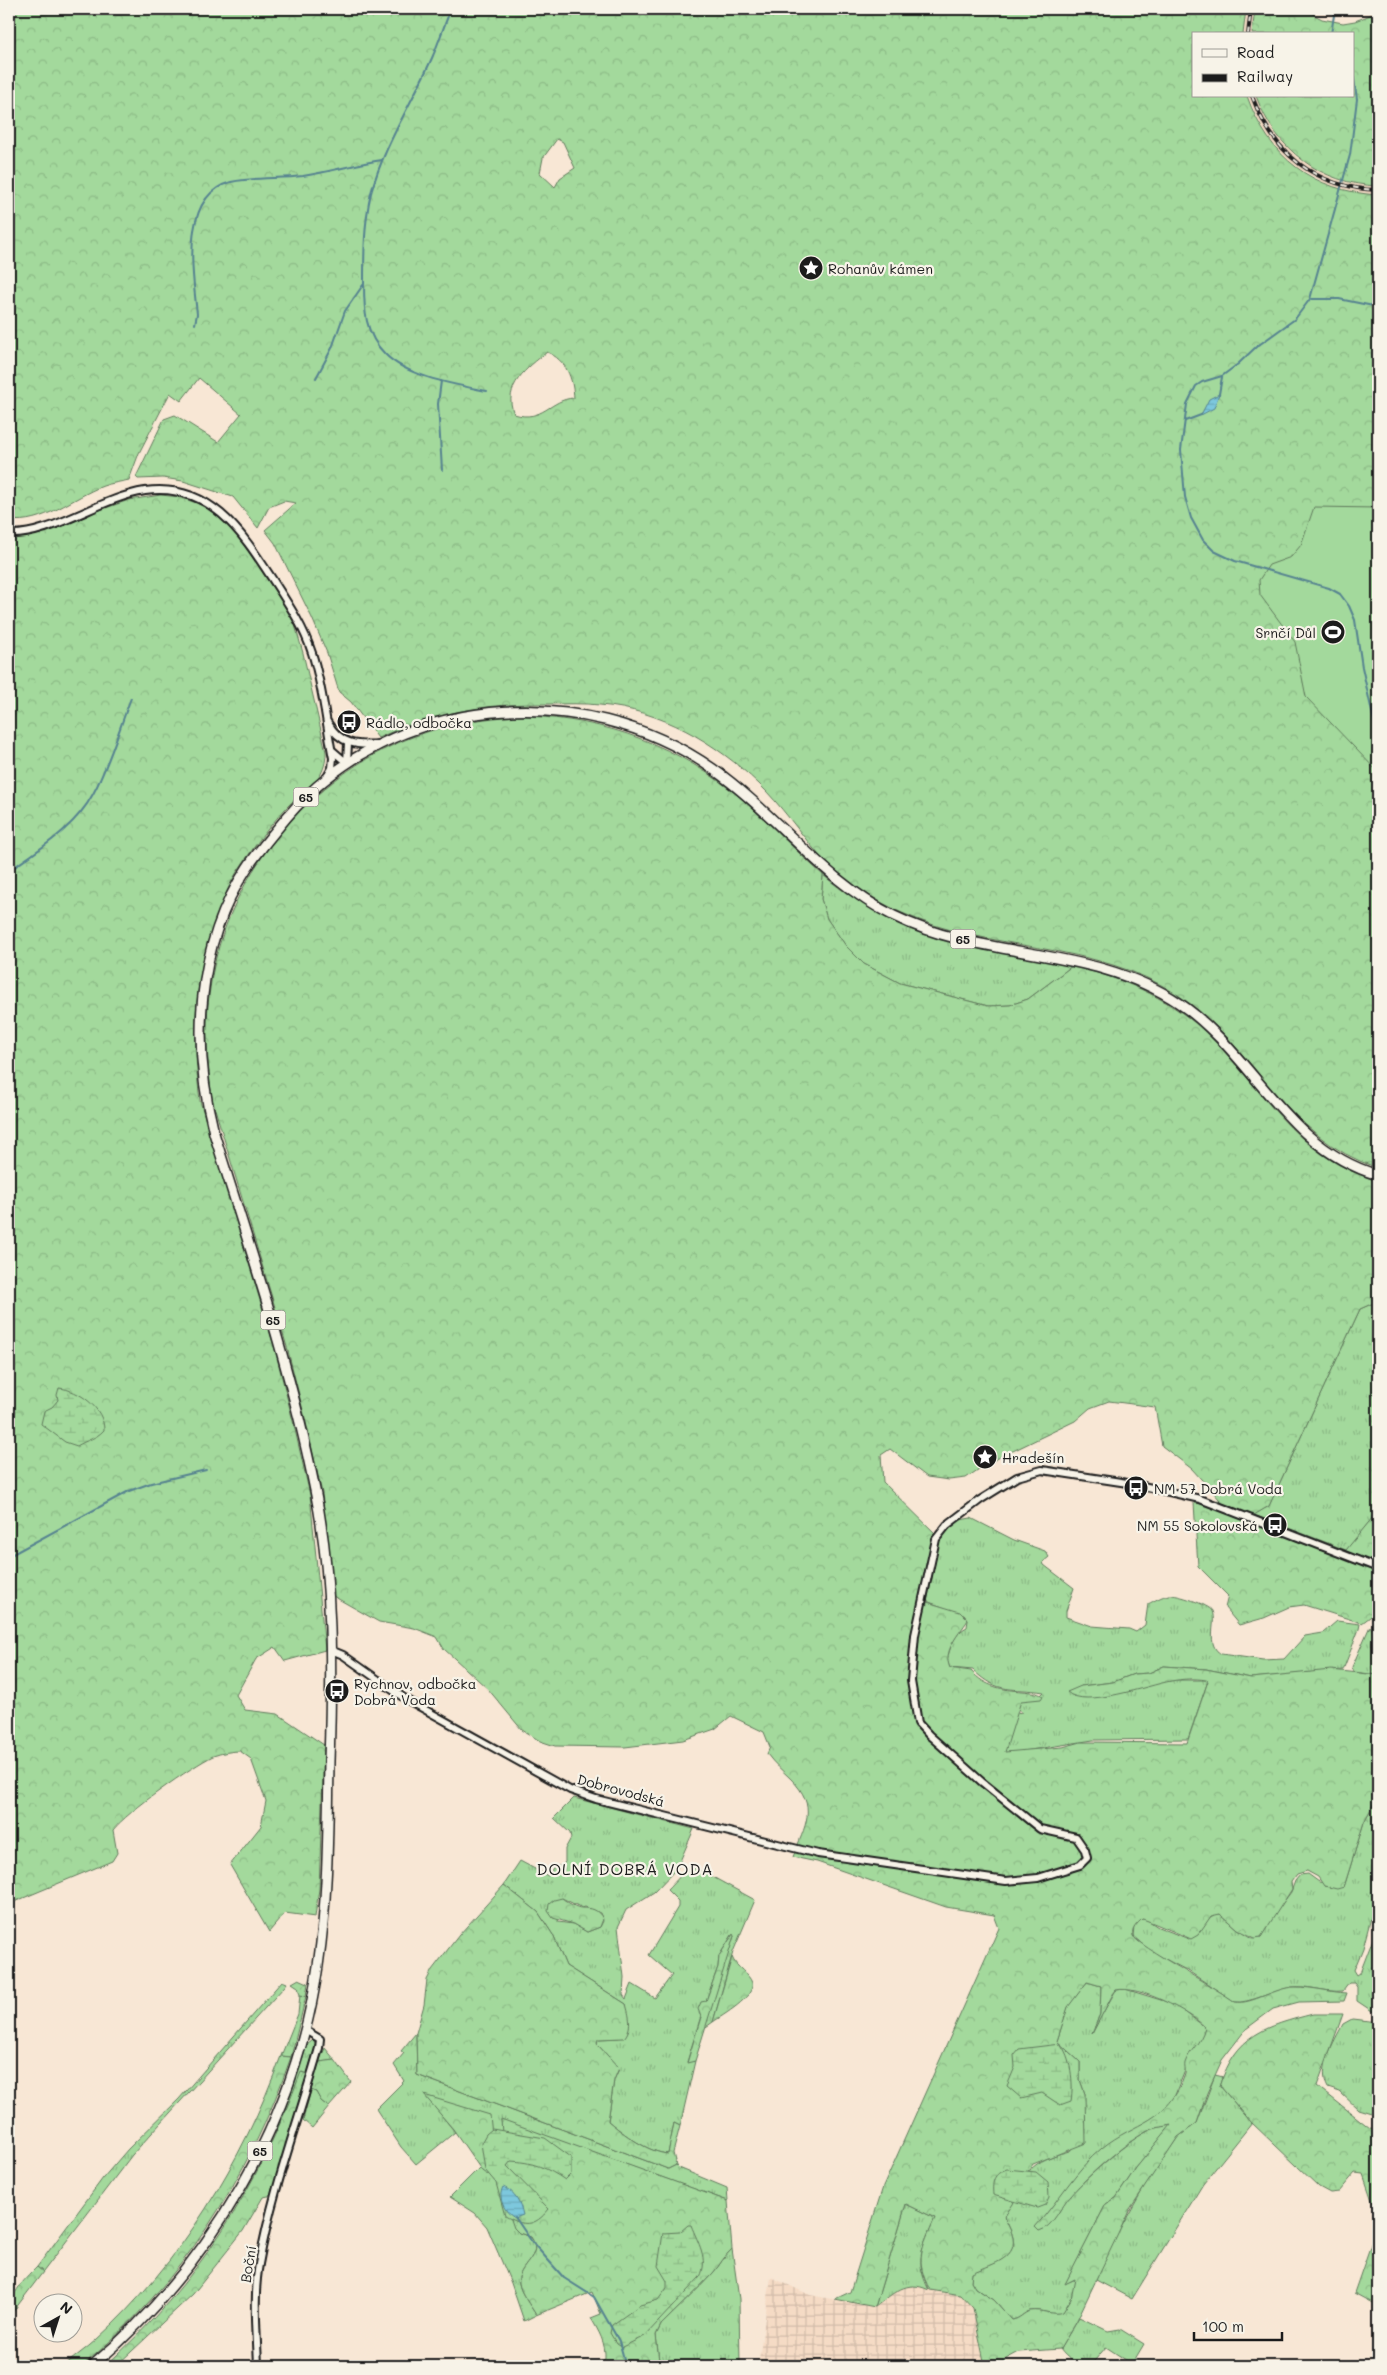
<svg xmlns="http://www.w3.org/2000/svg" width="1387" height="2375" viewBox="0 0 1387 2375" font-family="Mali,sans-serif">
<style>
.built{fill:#f5dbc5}
.industrial{fill:url(#industrial-grid)}
.grass{fill:url(#grass-tufts);stroke:#607a5c;fill-rule:evenodd}
.forest{fill:url(#forest-crowns);stroke:#607a5c;fill-rule:evenodd}
.wetland{fill:url(#wetland-marsh);stroke:#607a5c}
.garden{fill:#a3d99c;stroke:#607a5c}
.water{fill:url(#water-rules);stroke:#568390}
.lines{fill:none;stroke-linecap:round;stroke-linejoin:round}
.stream{stroke:#568390;stroke-width:2}
.minor-casing{stroke:#1c1c1c;stroke-width:10}
.major-casing{stroke:#1c1c1c;stroke-width:12}
.minor{stroke:#f7f3e8;stroke-width:6}
.major{stroke:#f7f3e8;stroke-width:9}
.tram{stroke:#1c1c1c;stroke-width:1}
.rail-casing{stroke:#1c1c1c;stroke-width:4}
.rail{stroke:#f7f3e8;stroke-width:2;stroke-dasharray:5.5;stroke-linecap:butt}
.labels{text-anchor:middle;dominant-baseline:central;stroke-width:4.5;stroke-linejoin:round;paint-order:stroke}
.shield{fill:#f7f3e8;stroke:#5e5c59;stroke-width:1}
.shield-label{font-size:12px;font-weight:bold;fill:#1c1c1c}
.poi-label{font-size:14px;fill:#1c1c1c;stroke:#f7f3e8;text-anchor:start}
.street-label{font-size:14px;fill:#1c1c1c;stroke:#f7f3e8}
.quarter-label{font-size:16px;letter-spacing:1px;fill:#1c1c1c;stroke:#f7f3e8}
</style>
<defs>
<pattern id="industrial-grid" width="8" height="8" patternUnits="userSpaceOnUse" patternTransform="scale(1.25)"><rect width="8" height="8" fill="#f5dbc5"/><path d="M0 4h8M4 0v8" fill="none" stroke="#d1bba9"/></pattern>
<pattern id="grass-tufts" width="24" height="20" patternUnits="userSpaceOnUse" patternTransform="scale(1.25)"><rect width="24" height="20" fill="#a3d99c"/><path d="M3 7l-1-3M5 7V3M7 7l1-3M15 17l-1-3M17 17v-4M19 17l1-3" fill="none" stroke="#8cba86"/></pattern>
<pattern id="forest-crowns" width="20" height="18" patternUnits="userSpaceOnUse" patternTransform="scale(1.25)"><rect width="20" height="18" fill="#a3d99c"/><path d="M2 6a3 3 0 1 1 6 0M12 15a3 3 0 1 1 6 0" fill="none" stroke="#8cba86"/></pattern>
<pattern id="wetland-marsh" width="20" height="14" patternUnits="userSpaceOnUse" patternTransform="scale(1.25)"><rect width="20" height="14" fill="#a3d99c"/><path d="M1 5h8M5 5V1M11 12h8M15 12V8" fill="none" stroke="#8cba86"/></pattern>
<pattern id="water-rules" width="6" height="5" patternUnits="userSpaceOnUse" patternTransform="scale(1.25)"><rect width="6" height="5" fill="#7dc8dd"/><path d="M0 2.5h6" fill="none" stroke="#6babbd"/></pattern>
</defs>
<rect width="100%" height="100%" fill="#f8e7d5"/>
<filter id="ink" filterUnits="userSpaceOnUse"><feTurbulence type="fractalNoise" baseFrequency=".02" numOctaves="2"/><feDisplacementMap in="SourceGraphic" scale="10" xChannelSelector="R" yChannelSelector="G"/><feConvolveMatrix kernelMatrix="1 2 1 2 8 2 1 2 1" color-interpolation-filters="sRGB"/></filter>
<g filter="url(#ink)">
<g class="built">
<path d="M1246 9H1255L1252 34H1243Z"/>
<path d="M1247 96H1256L1275 133 1298 158 1335 179 1361 185 1378 186V195L1360 194 1332 187 1293 165 1267 138Z"/>
</g>
<path class="industrial" d="M771 2277 810 2295 875 2307 899 2289 917 2284 930 2290 961 2295 973 2308 985 2366H758Z"/>
<g class="grass">
<path d="M823 875C906 944 971 946 1072 966L1028 999 1010 1005 988 1006 900 983 864 964 846 946 827 919 821 899Z"/>
<path d="M1378 1301V1511L1346 1551 1253 1515 1269 1506 1360 1309Z"/>
<path d="M971 1518 1014 1540 1045 1551 1049 1557 1043 1562 1044 1565 1074 1588 1066 1611V1617L1092 1626 1129 1629 1136 1632 1145 1625 1148 1604C1154 1601 1162 1596 1169 1595 1176 1594 1210 1605 1212 1611 1217 1625 1205 1644 1221 1654L1263 1660 1284 1659 1305 1636 1323 1633 1337 1621 1360 1624 1359 1629 1343 1670 1251 1678 1206 1669 1164 1666 1149 1673 1134 1674 1113 1682 1081 1686 1073 1696H1089L1174 1680H1206L1208 1681 1188 1739 1093 1740 1005 1754 1003 1750 1016 1713 1022 1712 1017 1708 1019 1700 1040 1696 1044 1692C1012 1687 999 1695 973 1670L950 1668 947 1660C950 1648 954 1633 967 1627L968 1620 964 1615 929 1602 927 1599 940 1538 960 1520Z"/>
<path d="M1370 1626 1378 1637V1675L1354 1672 1352 1667Z"/>
<path d="M1378 1795V1891L1363 1948 1354 1970 1357 1975 1360 1973 1378 1926V2015L1357 2001V1987L1354 1983H1349L1343 1991C1326 1993 1309 1985 1292 1987 1275 1990 1248 2004 1235 2002L1188 1971 1150 1951 1133 1936 1134 1926 1142 1919H1146L1158 1927 1189 1939C1201 1933 1206 1913 1220 1914L1237 1929 1252 1938 1261 1937 1270 1920 1291 1892 1295 1881 1300 1875 1308 1874 1319 1882 1344 1887 1364 1822Z"/>
<path d="M574 1798 694 1829 677 1868 654 1892 626 1910 618 1927 624 1977 623 1995 626 1999 632 1984 655 1998 672 1975 649 1955 678 1907V1901L667 1890 689 1867 698 1869 755 1900 733 1952 713 2022 703 2029 734 1936 732 1935 719 1956 718 1967 706 2001 699 2013 701 2016 687 2062 695 2061 680 2126 674 2123 668 2154C647 2152 624 2134 608 2121L614 2080 619 2069 597 2044 598 2039 619 2038 629 2027 626 2004 566 1966 553 1935 538 1912 504 1885 520 1861 548 1876 555 1866H562L565 1862V1849L571 1838 570 1833 554 1818ZM562 1898 582 1908 585 1907 600 1913 603 1921 600 1927 587 1932 573 1924 558 1922Z"/>
<path d="M282 1981 287 1983 284 1987 132 2155 43 2272 37 2267 103 2178 128 2149 179 2099Z"/>
<path d="M1087 1982 1101 1986 1100 2014 1095 2027 1116 1990 1125 1989 1174 2004 1205 2027 1203 2036 1193 2051 1173 2100 1157 2116 1102 2148 1086 2164 1036 2227C1058 2224 1058 2208 1072 2193 1089 2176 1132 2136 1153 2129 1159 2127 1166 2126 1172 2125L1136 2168 1116 2198 1106 2204 1066 2283 1076 2279 1071 2299 1063 2313C1052 2316 1042 2309 1030 2311 1023 2313 1020 2319 1012 2320L994 2300 975 2288 971 2281 972 2272C988 2265 1017 2259 1013 2238 1012 2230 1006 2224 1005 2216 1026 2177 1021 2164 1069 2151L1085 2094 1080 2080V2062L1057 2041 1068 2006Z"/>
<path d="M300 1995 306 1996 291 2057 281 2056 298 2014Z"/>
<path d="M1352 2019 1378 2022V2115L1358 2109 1340 2092 1328 2088C1317 2068 1334 2042 1343 2024Z"/>
<path d="M416 2033 417 2075 668 2169 676 2165 679 2168 727 2188 728 2201 501 2120 519 2233 531 2237C545 2256 516 2266 519 2283 520 2293 531 2306 536 2315L524 2321 511 2283 487 2227 475 2213 450 2197 480 2167 482 2171 495 2176 425 2095 455 2132 416 2164 401 2147 376 2109 404 2081 394 2065 404 2053 401 2051Z"/>
<path d="M313 2040 316 2044 307 2074 302 2072 277 2135 275 2134 307 2045Z"/>
<path d="M325 2048 335 2060 319 2062Z"/>
<path d="M1215 2075 1223 2077 1220 2086 1252 2123 1203 2184 1132 2299 1096 2280 1110 2247 1146 2184 1178 2137 1197 2123Z"/>
<path d="M311 2090 316 2092 321 2101 329 2107 312 2128 303 2120Z"/>
<path d="M906 2204 935 2218C922 2248 914 2260 929 2290 906 2279 894 2293 875 2307Z"/>
<path d="M732 2249 739 2299 740 2366H650L659 2361 656 2335 661 2325C678 2308 696 2291 713 2273 720 2265 724 2256 732 2249Z"/>
<path d="M1079 2317 1108 2331 1120 2329 1144 2344 1132 2364 1106 2347 1090 2366C1078 2366 1067 2359 1060 2349Z"/>
</g>
<g class="forest">
<path d="M9 9H1246L1243 34H1193V96H1247C1269 158 1313 191 1378 195V1168C1283 1137 1257 1047 1178 995 1094 940 989 953 900 912 872 899 841 878 819 855 799 832 781 805 759 784 715 742 661 710 600 705 583 703 565 704 547 704 487 703 432 713 378 738L351 702 339 692 327 653 312 618 275 543 265 530 296 503 284 501 269 507 258 528 233 497 183 481 163 478 138 479 136 477 164 419 175 415 218 442 241 414 199 378 181 401 170 393 139 453 129 480C121 482 111 483 103 486 73 497 43 525 9 520ZM557 139 563 142 575 168 560 178 555 187 540 173 543 158ZM547 352C566 360 573 378 574 398 550 399 543 423 514 414 502 386 527 368 547 352Z"/>
<path d="M1255 9H1303L1322 19 1343 23 1355 21 1378 12V186C1321 184 1276 150 1256 96H1353V34H1252Z"/>
<path d="M161 495 179 497 205 506 229 522 293 618 303 653 326 752C326 762 324 769 319 777 312 788 297 796 288 806 271 824 255 845 241 866 231 880 224 897 218 914 193 976 192 1036 200 1101L275 1350 293 1421 310 1495 325 1650 285 1661 275 1647 256 1659 236 1695 245 1710 278 1714 324 1745 319 1889 315 1917 285 1913 269 1932 230 1865 261 1826 266 1801 251 1759 240 1751C231 1751 222 1753 213 1756 192 1766 127 1812 113 1830L117 1853 112 1861 9 1904V541L129 500Z"/>
<path d="M525 716C607 719 679 746 742 799 770 823 795 851 823 875L821 899 827 919 846 946 864 964 900 983 988 1006 1010 1005 1028 999 1072 966C1120 978 1165 995 1203 1030 1264 1087 1291 1155 1378 1181V1301L1360 1309 1269 1506 1254 1515 1346 1550 1378 1511V1611L1362 1623 1304 1605 1289 1607 1264 1618 1239 1625 1225 1608 1228 1596 1198 1566 1194 1503 1220 1500 1192 1469 1162 1446 1155 1407 1109 1401 1090 1408 1075 1421 988 1463 966 1478 949 1480 927 1477 890 1449 881 1455 883 1482 940 1538 927 1602 960 1612 968 1620C959 1634 942 1651 950 1668L971 1671C985 1687 1003 1690 1023 1691 1030 1692 1037 1692 1043 1696L1041 1699 1021 1701 1005 1752 1063 1747 1081 1742 1187 1743 1208 1681 1206 1680C1195 1678 1182 1679 1171 1681 1148 1685 1085 1709 1067 1692L1081 1686 1113 1682 1134 1674 1149 1673 1164 1666 1206 1669 1251 1678 1331 1670 1378 1675V1795L1364 1822 1344 1887 1337 1889 1324 1886 1318 1877 1307 1871 1297 1874 1291 1882 1292 1889 1261 1937 1255 1938 1237 1929 1220 1914 1211 1916 1198 1935 1191 1939C1184 1936 1145 1919 1142 1919 1137 1924 1131 1929 1133 1936 1137 1945 1220 1990 1235 2002 1252 2005 1276 1987 1295 1987 1313 1987 1330 1992 1347 1993L1344 2001 1299 2002 1273 2009 1246 2029 1222 2060 1207 2093 1197 2123 1178 2137 1130 2209 1077 2320 1060 2349 1019 2352 1004 2360 1006 2366H985L973 2308 961 2295 930 2290C914 2260 922 2248 935 2218L906 2204 875 2307 835 2299 850 2292 883 2187 999 1928 994 1915 946 1907 817 1862 793 1857C805 1825 819 1807 791 1779 783 1771 774 1764 767 1754L770 1747 764 1732 731 1716 715 1729 683 1740 625 1747 555 1746 540 1741 522 1730 488 1689 444 1649 437 1637 414 1628 379 1622 333 1596 322 1493 305 1418 287 1347 212 1099C207 1060 204 1022 211 982 227 879 304 783 400 742 440 725 482 717 525 716ZM1087 1982 1101 1986 1100 2014 1092 2034 1113 1994 1116 1990C1139 1985 1189 2011 1205 2027 1201 2044 1189 2050 1185 2063 1184 2066 1186 2071 1185 2074 1169 2123 1135 2121 1102 2148 1075 2170 1058 2202 1035 2227L1039 2231C1054 2227 1060 2206 1071 2195 1087 2176 1130 2138 1152 2129 1158 2127 1165 2127 1171 2125L1136 2168 1116 2198 1106 2204 1065 2284 1075 2279 1071 2299 1063 2312C1052 2316 1042 2309 1030 2311 1023 2313 1020 2319 1012 2320L994 2300 975 2288 971 2281 972 2273C988 2265 1017 2260 1013 2238 1012 2230 1006 2224 1005 2216L1013 2204 1023 2179 1033 2164 1086 2143 1085 2094 1080 2080V2062L1057 2041 1068 2007Z"/>
<path d="M504 1885 538 1912 553 1935 566 1966 626 2004C629 2015 633 2028 624 2038L598 2039 597 2044 619 2068 614 2080 608 2121C624 2134 647 2152 668 2154L674 2123 680 2126 673 2153 676 2165 668 2169 417 2075 416 2033 424 2005 427 1980 432 1970 459 1935Z"/>
<path d="M562 1898C567 1902 576 1908 582 1908 591 1908 598 1909 603 1919L600 1927 587 1932 573 1924 553 1918 548 1911 549 1904 554 1900Z"/>
<path d="M733 1934 734 1936 695 2061 687 2063 701 2017 698 2009 701 2002 706 2001 718 1967 719 1956Z"/>
<path d="M732 1957C736 1968 749 1973 752 1983 755 1997 723 2015 713 2022Z"/>
<path d="M299 1979 308 1983 306 1996 300 1995 298 1987 292 1983Z"/>
<path d="M1313 2014H1343L1317 2086 1370 2128 1378 2129V2218L1363 2174 1355 2173 1339 2192 1330 2193 1319 2187 1252 2123 1220 2086C1235 2035 1266 2026 1313 2014Z"/>
<path d="M281 2056 291 2057C249 2178 181 2284 82 2366H64C74 2357 86 2349 96 2340 180 2264 243 2161 281 2056Z"/>
<path d="M335 2060 351 2082 329 2107 321 2101 316 2092 311 2090 319 2062Z"/>
<path d="M301 2072 307 2074 274 2195 263 2197 243 2231 193 2294 116 2366H105C199 2282 257 2189 301 2072Z"/>
<path d="M424 2095 490 2115 496 2176 486 2174 482 2171 453 2129Z"/>
<path d="M501 2119 728 2201 732 2249C724 2256 720 2265 713 2273 696 2291 678 2308 661 2325L656 2335 659 2361 650 2366H596L605 2359C606 2343 599 2332 591 2318L601 2314 592 2292 536 2315C531 2306 520 2293 519 2283 516 2266 545 2256 531 2237L519 2233 514 2228 507 2208Z"/>
<path d="M1378 2224V2306L1354 2293Z"/>
<path d="M37 2267 43 2272 9 2317C9 2295 22 2282 37 2267Z"/>
</g>
<g class="wetland">
<path d="M59 1388C79 1390 104 1408 104 1430 96 1439 86 1440 77 1446L65 1442 41 1424 44 1411 52 1407 58 1400 57 1395Z"/>
<path d="M1060 2044C1071 2055 1074 2085 1071 2101L1060 2105 1042 2093 1021 2098 1007 2086 1015 2067 1014 2055 1019 2049Z"/>
<path d="M492 2129 545 2138 571 2157V2174L565 2180C548 2168 532 2162 511 2161L507 2166 549 2209C534 2228 524 2226 505 2216L496 2183 485 2170 481 2143 486 2134Z"/>
<path d="M1007 2169 1036 2172 1048 2182 1049 2197 1045 2205 1037 2208 993 2195C992 2181 993 2174 1007 2169Z"/>
<path d="M688 2225H691C698 2243 709 2259 700 2277L645 2336 622 2347 616 2343 610 2333 612 2325 640 2305 658 2300 667 2288V2281L658 2266 663 2233 680 2232Z"/>
</g>
<path class="garden" d="M1314 507 1378 508V772L1306 697 1295 642 1260 595 1259 580 1269 565 1291 557 1301 545Z"/>
<g class="water">
<path d="M1219 394 1214 408 1201 415 1209 399Z"/>
<path d="M503 2187C516 2192 520 2202 523 2215L515 2218C505 2213 497 2198 503 2187Z"/>
</g>
<g class="lines">
<g class="stream">
<path d="M451 9C444 25 439 42 432 58 412 103 384 145 371 193 364 223 364 253 364 284 364 310 365 334 385 354 407 377 457 385 487 391"/>
<path d="M1331 34 1335 9"/>
<path d="M1353 73 1357 99 1350 155 1310 299 1295 319 1256 347 1238 364 1222 376 1202 382 1196 386 1187 404 1181 450 1185 497 1191 518 1203 540 1214 551 1235 561 1329 588 1340 594 1349 606 1355 620 1362 667 1378 739"/>
<path d="M1312 299H1339L1378 307"/>
<path d="M195 324 197 314C193 274 179 196 231 182 254 177 280 179 303 176 329 172 355 164 382 160"/>
<path d="M316 378 332 348 345 311 363 285"/>
<path d="M441 381 438 404 442 470"/>
<path d="M1219 394 1222 377"/>
<path d="M1185 421 1201 415"/>
<path d="M9 871C39 849 75 828 93 794 109 765 119 729 131 698"/>
<path d="M9 1556 129 1491 151 1483 206 1470"/>
<path d="M515 2217 532 2242 564 2278 594 2297 619 2341 626 2366"/>
</g>
<defs>
<g id="minor">
<path d="M9 534C51 536 100 498 145 491 209 482 241 531 271 577 287 602 303 625 312 653 323 686 326 724 333 758L332 768 327 777"/>
<path d="M328 723C340 744 356 746 379 744"/>
<path d="M333 751 347 763 348 743"/>
<path d="M331 1650 343 1655 404 1698 570 1790 596 1799 818 1854 1006 1881 1038 1878 1080 1865 1087 1858 1085 1850 1076 1837 1040 1829 982 1782 929 1735 918 1723 911 1681 915 1635 936 1539 947 1525 980 1500 1017 1477 1042 1470 1134 1484 1200 1499 1378 1568"/>
<path d="M258 2366C257 2333 253 2297 259 2264 272 2191 299 2119 319 2048L320 2039 305 2030"/>
</g>
<path id="major" d="M92 2366C211 2266 296 2120 318 1966 328 1898 328 1829 329 1761 332 1672 333 1577 315 1490 291 1369 251 1252 214 1133 192 1046 195 946 247 868 259 850 273 834 287 817 391 694 583 677 713 769 777 814 823 881 894 916 985 961 1093 945 1179 1003 1254 1054 1285 1148 1378 1175"/>
</defs>
<use href="#minor" class="minor-casing"/>
<use href="#major" class="major-casing"/>
<use href="#minor" class="minor"/>
<use href="#major" class="major"/>
<path class="tram" d="M1351 9H1373"/>
<defs>
<g id="rail">
<path d="M1248 34 1251 9"/>
<path d="M1252 96C1273 154 1316 188 1378 190"/>
</g>
</defs>
<use href="#rail" class="rail-casing"/>
<use href="#rail" class="rail"/>
</g>
</g>
<defs>
<symbol id="sight-disc" viewBox="-11 -11 22 22"><circle r="9.5" fill="#1c1c1c" stroke="#f7f3e8"/><path d="M0-6L1.8-2.2L6-1.7L2.9 1.2L3.7 5.4L0 3.3L-3.7 5.4L-2.9 1.2L-6-1.7L-1.8-2.2Z" fill="#fff"/></symbol>
<symbol id="stadium-disc" viewBox="-11 -11 22 22"><circle r="9.5" fill="#1c1c1c" stroke="#f7f3e8"/><path d="M0-5a6.5 5 0 1 0 0 10a6.5 5 0 1 0 0-10ZM-3.5-1.8h7v3.6h-7Z" fill="#fff"/></symbol>
<symbol id="bus-disc" viewBox="-11 -11 22 22"><circle r="9.5" fill="#1c1c1c" stroke="#f7f3e8"/><path d="M-5-6H5V4H4V6H2V4H-2V6H-4V4H-5ZM-3.5-4V0h7V-4ZM-3.5 1.2v1.5H-2V1.2ZM2 1.2v1.5H3.5V1.2Z" fill="#fff"/></symbol>
</defs>
<g fill-rule="evenodd">
<use href="#sight-disc" x="797" y="254" width="28" height="28"/>
<use href="#stadium-disc" x="1319" y="618" width="28" height="28"/>
<use href="#bus-disc" x="335" y="708" width="28" height="28"/>
<use href="#sight-disc" x="971" y="1443" width="28" height="28"/>
<use href="#bus-disc" x="1122" y="1474" width="28" height="28"/>
<use href="#bus-disc" x="1261" y="1511" width="28" height="28"/>
<use href="#bus-disc" x="323" y="1677" width="28" height="28"/>
</g>
<g class="labels">
<g class="shield">
<rect x="293.5" y="787.5" width="25" height="19" rx="4"/>
<rect x="950.5" y="929.5" width="25" height="19" rx="4"/>
<rect x="260.5" y="1310.5" width="25" height="19" rx="4"/>
<rect x="247.5" y="2141.5" width="25" height="19" rx="4"/>
</g>
<g class="shield-label">
<text x="306" y="797">65</text>
<text x="963" y="939">65</text>
<text x="273" y="1320">65</text>
<text x="260" y="2151">65</text>
</g>
<g class="poi-label">
<text x="828" y="268">Rohanův kámen</text>
<text x="1316" y="632" text-anchor="end">Srnčí Důl</text>
<text x="366" y="722">Rádlo, odbočka</text>
<text x="1002" y="1457">Hradešín</text>
<text x="1154" y="1488">NM 57 Dobrá Voda</text>
<text x="1258" y="1525" text-anchor="end">NM 55 Sokolovská</text>
<text x="354" y="1683">Rychnov, odbočka<tspan x="354" dy="16">Dobrá Voda</tspan></text>
</g>
<g class="street-label">
<text transform="translate(621 1790) rotate(15)">Dobrovodská</text>
<text transform="translate(248 2264) rotate(-81)">Boční</text>
</g>
<g class="quarter-label">
<text x="625" y="1868">DOLNÍ DOBRÁ VODA</text>
</g>
</g>
<rect width="1387" height="2375" fill="none" stroke="#f7f3e8" stroke-width="30"/>
<rect x="15" y="15" width="1357" height="2345" fill="none" stroke="#1c1c1c" stroke-width="2" filter="url(#ink)"/>
<rect x="1192" y="32" width="162" height="65" fill="#f7f3e8" stroke="#9f9d96"/>
<rect x="1202" y="49" width="25" height="8" fill="#f7f3e8" stroke="#9f9d96"/>
<text x="1237" y="58" font-size="15" fill="#1c1c1c">Road</text>
<rect x="1202" y="74" width="25" height="8" fill="#1c1c1c" stroke="#9f9d96"/>
<text x="1237" y="82" font-size="15" fill="#1c1c1c">Railway</text>
<g transform="translate(58 2318) rotate(39)"><circle r="24" fill="#f7f3e8" stroke="#9f9d96"/>
<path d="M0-4L9 19L0 12L-9 19Z" fill="#1c1c1c"/>
<text y="-8" font-size="14" font-weight="bold" text-anchor="middle" fill="#1c1c1c">N</text>
</g>
<path d="M1194 2332v8h88v-8" fill="none" stroke="#1c1c1c" stroke-width="2.5"/>
<text x="1202" y="2332" font-size="15" fill="#1c1c1c" stroke="#f7f3e8" stroke-width="4" paint-order="stroke">100 m</text>
</svg>
